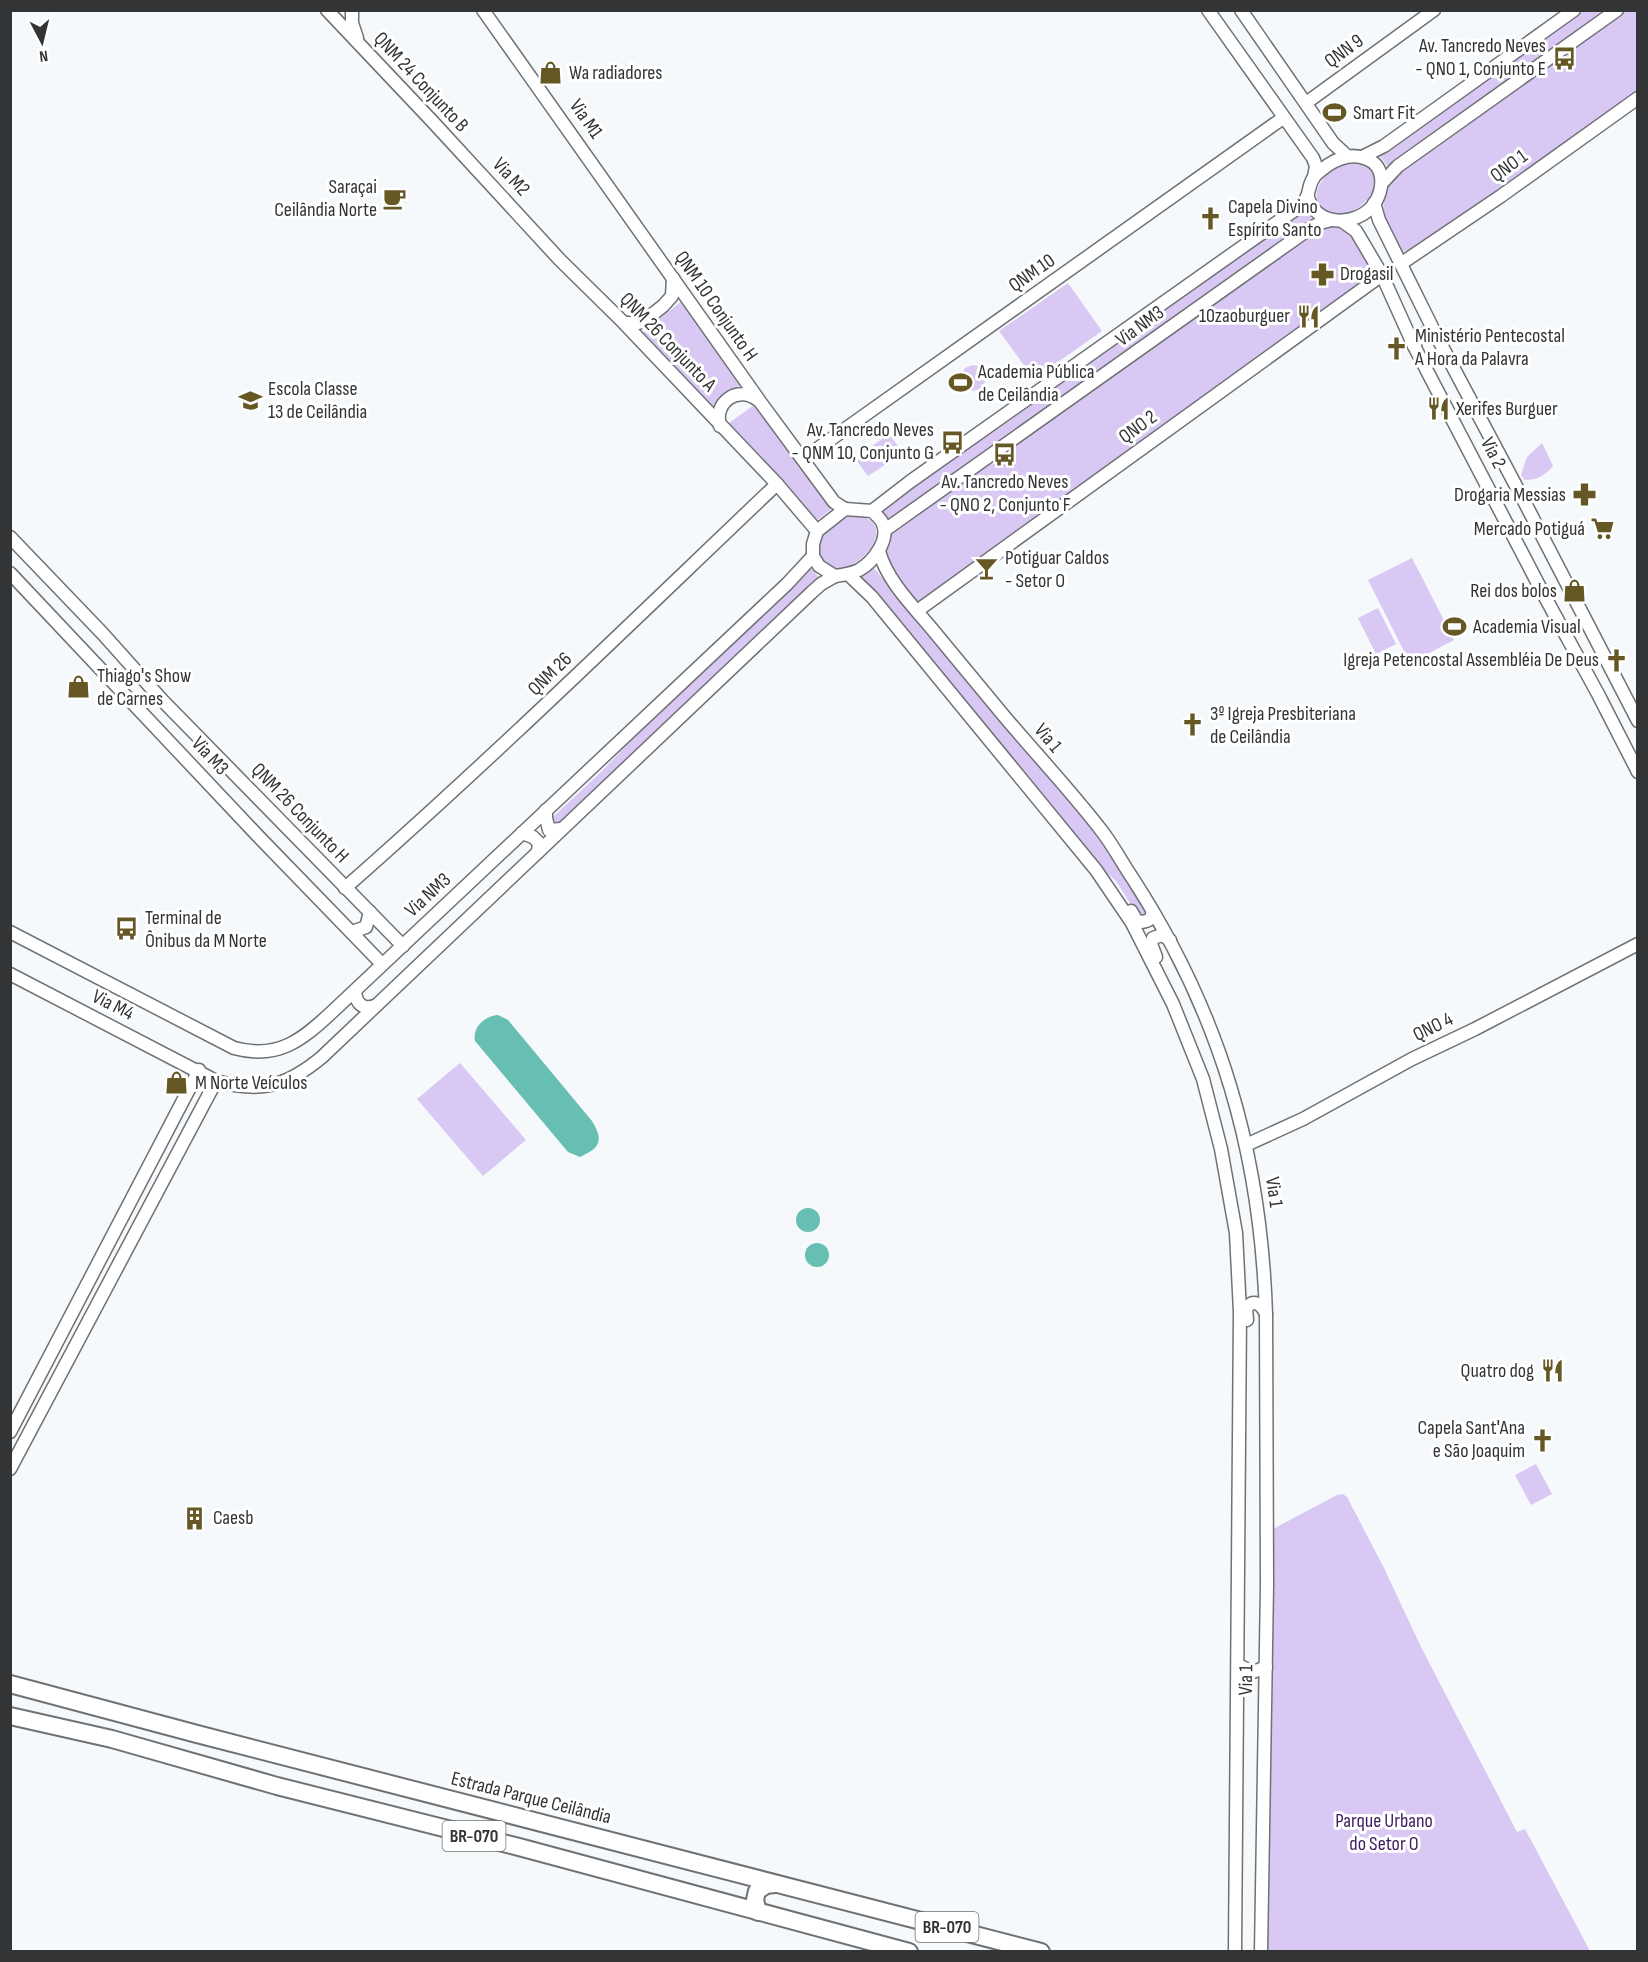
<svg xmlns="http://www.w3.org/2000/svg" width="1648" height="1962" viewBox="0 0 1648 1962" font-family="'Sofia Sans Condensed',sans-serif">
<style>
.green{fill:#d8c8f3}
.water{fill:#66bfb2}
.lines{fill:none;stroke-linecap:round;stroke-linejoin:round}
.secondary-casing{stroke:#6f7275;stroke-width:15}
.highway-casing{stroke:#6f7275;stroke-width:20}
.secondary{stroke:#fff;stroke-width:12}
.highway{stroke:#fff;stroke-width:16}
.labels{text-anchor:middle;dominant-baseline:central;stroke-width:6;stroke-linejoin:round;paint-order:stroke}
.shield{fill:#fff;stroke:#707172;stroke-width:1.5}
.shield-label{font-size:18px;font-weight:bold;fill:#333435}
.poi-label{font-size:20px;fill:#333435;stroke:#fff;text-anchor:start}
.street-label{font-size:20px;fill:#333435;stroke:#fff}
.park-label{font-size:20px;fill:#3d1b61;stroke:#fff}
</style>
<rect width="100%" height="100%" fill="#f5f9fb"/>
<g class="green">
<path d="M1583 11H1611L1388 167 1379 155Z"/>
<path d="M1626 11H1637V90L1416 248 1399 253C1385 221 1372 202 1399 172Z"/>
<path d="M1354 161 1369 165C1371 168 1373 170 1375 173 1383 193 1354 216 1335 215 1318 213 1312 197 1320 184 1327 171 1340 164 1354 161Z"/>
<path d="M1305 208 1313 221 888 522 880 510 1003 425Z"/>
<path d="M1331 226C1354 228 1361 252 1370 270L1371 273 1368 278 1211 390 919 602H916C898 581 875 561 892 532L1319 228Z"/>
<path d="M1068 283 1102 331 1034 379 999 331Z"/>
<path d="M683 300 741 384 711 409 641 334Z"/>
<path d="M973 365 982 367 987 378 981 389 972 391 961 375 965 368Z"/>
<path d="M754 405 833 508 817 520 731 430 729 423Z"/>
<path d="M889 434 903 453 868 476 855 458Z"/>
<path d="M1542 443 1553 466C1545 475 1538 480 1525 480L1521 475 1527 457Z"/>
<path d="M854 515C899 520 867 568 835 570L820 561C819 557 817 551 818 546 820 530 840 518 854 515Z"/>
<path d="M1412 558 1454 640 1410 663 1368 580Z"/>
<path d="M810 568 821 579 563 822 555 825 553 821V817L603 770 661 709Z"/>
<path d="M874 568 1093 830 1147 910V917L1138 916 1116 881 1102 869 1062 817 875 592 860 577Z"/>
<path d="M1378 608 1396 644 1376 654 1358 618Z"/>
<path d="M460 1063 526 1140 483 1176 417 1099Z"/>
<path d="M1536 1464 1552 1494 1531 1505 1515 1475Z"/>
<path d="M1343 1494 1347 1497 1384 1568 1421 1647 1517 1832 1525 1829 1590 1951 1264 1952 1273 1529 1337 1495Z"/>
</g>
<g class="water">
<path d="M498 1015 508 1020 592 1121C604 1141 600 1148 580 1157L568 1152 475 1041C472 1027 485 1016 498 1015Z"/>
<circle cx="808" cy="1220" r="12"/>
<circle cx="817" cy="1255" r="12"/>
</g>
<g class="lines">
<defs>
<g id="secondary">
<path d="M327 10 432 121 560 260 624 323 777 484 817 531"/>
<path d="M352 10V23L357 38"/>
<path d="M483 10 761 403 834 502 845 509"/>
<path d="M1208 10 1313 158 1316 166 1314 177"/>
<path d="M1241 10 1333 143 1347 156"/>
<path d="M1306 103 1434 10"/>
<path d="M1362 157 1384 146 1574 10"/>
<path d="M1382 183 1398 166 1617 10"/>
<path d="M1374 203 1379 220 1436 335 1525 503 1638 721"/>
<path d="M1342 221 1356 231 1382 275 1414 346 1545 597 1598 694 1638 772"/>
<path d="M1402 263 1501 196 1638 98"/>
<path d="M624 323H638L644 321 663 306 672 296 673 278"/>
<path d="M1414 346 1419 336 1427 332 1436 335"/>
<path d="M720 426C713 402 738 385 758 400"/>
<path d="M803 459 1283 118"/>
<path d="M845 509 872 511C875 514 880 518 882 522 891 539 873 562 859 570 851 574 843 575 835 576L819 566 813 556V544L817 531Z"/>
<path d="M872 511 911 481 1296 209C1314 195 1305 190 1314 177 1317 173 1324 168 1328 165 1340 157 1353 153 1367 159 1385 166 1384 188 1375 203 1358 227 1316 228 1308 197"/>
<path d="M885 530 1309 229 1320 223 1331 220"/>
<path d="M10 537 103 634 162 700 403 946"/>
<path d="M879 551C887 581 913 606 932 629 956 658 980 687 1004 716 1036 754 1071 791 1101 830 1113 845 1122 863 1133 879 1221 1015 1261 1154 1266 1315L1267 1585 1261 1952"/>
<path d="M10 573 258 836 382 964"/>
<path d="M848 574 872 597 1096 870 1132 923 1173 1004 1203 1079 1221 1149 1236 1233 1240 1312 1235 1952"/>
<path d="M917 611 1382 275"/>
<path d="M546 810V818L549 830 561 829"/>
<path d="M522 833 533 837 539 843 538 852"/>
<path d="M345 888C493 758 634 620 777 484"/>
<path d="M1131 911 1136 920 1141 922C1150 921 1153 918 1152 910"/>
<path d="M10 932 234 1048C278 1060 302 1040 332 1012L787 584 813 556"/>
<path d="M352 932 366 927 370 912"/>
<path d="M1156 957 1151 944 1153 938 1162 935 1170 940"/>
<path d="M10 974 216 1081C261 1093 286 1087 322 1057L811 593 821 584 835 576"/>
<path d="M355 991C356 1003 362 1010 375 1006"/>
<path d="M1246 1145 1303 1119 1412 1059 1475 1029 1638 944"/>
<path d="M1247 1320 1246 1309C1253 1297 1262 1305 1266 1314"/>
<path d="M10 1432 199 1070"/>
<path d="M10 1469 216 1081"/>
<path d="M1238 1665 1253 1672 1266 1667"/>
</g>
<g id="highway">
<path d="M10 1684 197 1734 1041 1952"/>
<path d="M10 1716 112 1739 277 1786 519 1847 909 1952"/>
<path d="M758 1912 755 1900 757 1891 766 1885 774 1884"/>
</g>
</defs>
<use href="#secondary" class="secondary-casing"/>
<use href="#highway" class="highway-casing"/>
<use href="#secondary" class="secondary"/>
<use href="#highway" class="highway"/>
</g>
<defs>
<symbol id="bus-bare" viewBox="-9 -9 18 18"><path d="M-5-6H5V4H4V6H2V4H-2V6H-4V4H-5ZM-3.5-4V0h7V-4ZM-3.5 1.2v1.5H-2V1.2ZM2 1.2v1.5H3.5V1.2Z" fill="#655825" stroke="#fff" stroke-width="2.5" paint-order="stroke"/></symbol>
<symbol id="shop-bare" viewBox="-9 -9 18 18"><path d="M-5-2.5h2.3a2.7 3.5 0 0 1 5.4 0H5L5.5 6h-11ZM-1.5-2.5h3a1.5 2.3 0 0 0-3 0Z" fill="#655825" stroke="#fff" stroke-width="2.5" paint-order="stroke"/></symbol>
<symbol id="stadium-bare" viewBox="-9 -9 18 18"><path d="M0-5a6.5 5 0 1 0 0 10a6.5 5 0 1 0 0-10ZM-3.5-1.8h7v3.6h-7Z" fill="#655825" stroke="#fff" stroke-width="2.5" paint-order="stroke"/></symbol>
<symbol id="cafe-bare" viewBox="-9 -9 18 18"><path d="M-5.5-4.5H6V0H3Q3 3.5 0 3.5H-2.5Q-5.5 3.5-5.5 0ZM3-3.2v2h1.7v-2ZM-6 4.5H4V6H-6Z" fill="#655825" stroke="#fff" stroke-width="2.5" paint-order="stroke"/></symbol>
<symbol id="church-bare" viewBox="-9 -9 18 18"><path d="M-1.2-6h2.4v3.5h3.3v2.4h-3.3V6h-2.4V-.1h-3.3v-2.4h3.3Z" fill="#655825" stroke="#fff" stroke-width="2.5" paint-order="stroke"/></symbol>
<symbol id="pharmacy-bare" viewBox="-9 -9 18 18"><path d="M-2-6h4v4h4v4h-4v4h-4v-4h-4v-4h4Z" fill="#655825" stroke="#fff" stroke-width="2.5" paint-order="stroke"/></symbol>
<symbol id="restaurant-bare" viewBox="-9 -9 18 18"><path d="M-5-6h1v4h1v-4h1v4h1v-4h1v5L-1.5 .5V6h-2V.5L-5-1ZM5-6V6H3V1.5H1.5Q1.5-4 5-6Z" fill="#655825" stroke="#fff" stroke-width="2.5" paint-order="stroke"/></symbol>
<symbol id="school-bare" viewBox="-9 -9 18 18"><path d="M0-5L7-2L0 1L-7-2ZM-4 1L0 2.5L4 1V4Q0 6-4 4Z" fill="#655825" stroke="#fff" stroke-width="2.5" paint-order="stroke"/></symbol>
<symbol id="supermarket-bare" viewBox="-9 -9 18 18"><path d="M-6-5.5h2.5l.6 2H6L4.5 2H-2.5L-4.4-4H-6ZM-1.5 3.2a1.3 1.3 0 1 0 .1 0ZM3 3.2a1.3 1.3 0 1 0 .1 0Z" fill="#655825" stroke="#fff" stroke-width="2.5" paint-order="stroke"/></symbol>
<symbol id="bar-bare" viewBox="-9 -9 18 18"><path d="M-6-5H6L.8 .8V4.5H3.5V6h-7V4.5H-.8V.8Z" fill="#655825" stroke="#fff" stroke-width="2.5" paint-order="stroke"/></symbol>
<symbol id="building-bare" viewBox="-9 -9 18 18"><path d="M-4-6H4V6H1V3H-1V6H-4ZM-2.5-4.3h1.7v1.8h-1.7ZM.8-4.3h1.7v1.8H.8ZM-2.5-1h1.7V.8h-1.7ZM.8-1h1.7V.8H.8Z" fill="#655825" stroke="#fff" stroke-width="2.5" paint-order="stroke"/></symbol>
</defs>
<g fill-rule="evenodd">
<use href="#bus-bare" x="1548" y="42" width="33" height="33"/>
<use href="#shop-bare" x="534" y="56" width="33" height="33"/>
<use href="#stadium-bare" x="1318" y="96" width="33" height="33"/>
<use href="#cafe-bare" x="378" y="182" width="33" height="33"/>
<use href="#church-bare" x="1194" y="202" width="33" height="33"/>
<use href="#pharmacy-bare" x="1306" y="258" width="33" height="33"/>
<use href="#restaurant-bare" x="1292" y="300" width="33" height="33"/>
<use href="#church-bare" x="1380" y="332" width="33" height="33"/>
<use href="#stadium-bare" x="944" y="366" width="33" height="33"/>
<use href="#school-bare" x="234" y="384" width="33" height="33"/>
<use href="#restaurant-bare" x="1422" y="392" width="33" height="33"/>
<use href="#bus-bare" x="936" y="426" width="33" height="33"/>
<use href="#bus-bare" x="988" y="438" width="33" height="33"/>
<use href="#pharmacy-bare" x="1568" y="478" width="33" height="33"/>
<use href="#supermarket-bare" x="1586" y="512" width="33" height="33"/>
<use href="#bar-bare" x="970" y="552" width="33" height="33"/>
<use href="#shop-bare" x="1558" y="574" width="33" height="33"/>
<use href="#stadium-bare" x="1438" y="610" width="33" height="33"/>
<use href="#church-bare" x="1600" y="644" width="33" height="33"/>
<use href="#shop-bare" x="62" y="670" width="33" height="33"/>
<use href="#church-bare" x="1176" y="708" width="33" height="33"/>
<use href="#bus-bare" x="110" y="912" width="33" height="33"/>
<use href="#shop-bare" x="160" y="1066" width="33" height="33"/>
<use href="#restaurant-bare" x="1536" y="1354" width="33" height="33"/>
<use href="#church-bare" x="1526" y="1424" width="33" height="33"/>
<use href="#building-bare" x="178" y="1502" width="33" height="33"/>
</g>
<g class="labels">
<g class="shield">
<rect x="442.5" y="1821" width="63" height="30" rx="4.5"/>
<rect x="915.5" y="1912" width="63" height="30" rx="4.5"/>
</g>
<g class="shield-label">
<text x="474" y="1836">BR-070</text>
<text x="947" y="1927">BR-070</text>
</g>
<g class="poi-label">
<text x="1546" y="46" text-anchor="end">Av. Tancredo Neves<tspan x="1546" dy="23">- QNO 1, Conjunto E</tspan></text>
<text x="569" y="73">Wa radiadores</text>
<text x="1353" y="113">Smart Fit</text>
<text x="377" y="187" text-anchor="end">Saraçai<tspan x="377" dy="23">Ceilândia Norte</tspan></text>
<text x="1228" y="207">Capela Divino<tspan x="1228" dy="23">Espírito Santo</tspan></text>
<text x="1340" y="274">Drogasil</text>
<text x="1290" y="316" text-anchor="end">10zaoburguer</text>
<text x="1415" y="336">Ministério Pentecostal<tspan x="1415" dy="23">A Hora da Palavra</tspan></text>
<text x="978" y="372">Academia Pública<tspan x="978" dy="23">de Ceilândia</tspan></text>
<text x="268" y="389">Escola Classe<tspan x="268" dy="23">13 de Ceilândia</tspan></text>
<text x="1456" y="409">Xerifes Burguer</text>
<text x="934" y="430" text-anchor="end">Av. Tancredo Neves<tspan x="934" dy="23">- QNM 10, Conjunto G</tspan></text>
<text x="1005" y="482" text-anchor="middle">Av. Tancredo Neves<tspan x="1005" dy="23">- QNO 2, Conjunto F</tspan></text>
<text x="1566" y="495" text-anchor="end">Drogaria Messias</text>
<text x="1585" y="529" text-anchor="end">Mercado Potiguá</text>
<text x="1005" y="558">Potiguar Caldos<tspan x="1005" dy="23">- Setor O</tspan></text>
<text x="1557" y="591" text-anchor="end">Rei dos bolos</text>
<text x="1473" y="627">Academia Visual</text>
<text x="1599" y="660" text-anchor="end">Igreja Petencostal Assembléia De Deus</text>
<text x="97" y="676">Thiago's Show<tspan x="97" dy="23">de Carnes</tspan></text>
<text x="1210" y="714">3º Igreja Presbiteriana<tspan x="1210" dy="23">de Ceilândia</tspan></text>
<text x="145" y="918">Terminal de<tspan x="145" dy="23">Ônibus da M Norte</tspan></text>
<text x="195" y="1083">M Norte Veículos</text>
<text x="1534" y="1371" text-anchor="end">Quatro dog</text>
<text x="1525" y="1428" text-anchor="end">Capela Sant'Ana<tspan x="1525" dy="23">e São Joaquim</tspan></text>
<text x="213" y="1518">Caesb</text>
</g>
<g class="street-label">
<text transform="translate(1344 51) rotate(-36)">QNN 9</text>
<text transform="translate(421 82) rotate(47)">QNM 24 Conjunto B</text>
<text transform="translate(586 119) rotate(55)">Via M1</text>
<text transform="translate(1509 166) rotate(-36)">QNO 1</text>
<text transform="translate(511 177) rotate(47)">Via M2</text>
<text transform="translate(1032 273) rotate(-35)">QNM 10</text>
<text transform="translate(716 306) rotate(55)">QNM 10 Conjunto H</text>
<text transform="translate(1140 326) rotate(-36)">Via NM3</text>
<text transform="translate(668 342) rotate(46)">QNM 26 Conjunto A</text>
<text transform="translate(1138 427) rotate(-36)">QNO 2</text>
<text transform="translate(1493 453) rotate(63)">Via 2</text>
<text transform="translate(550 674) rotate(-44)">QNM 26</text>
<text transform="translate(1048 738) rotate(50)">Via 1</text>
<text transform="translate(210 756) rotate(47)">Via M3</text>
<text transform="translate(300 813) rotate(46)">QNM 26 Conjunto H</text>
<text transform="translate(428 895) rotate(-43)">Via NM3</text>
<text transform="translate(113 1005) rotate(27)">Via M4</text>
<text transform="translate(1433 1027) rotate(-26)">QNO 4</text>
<text transform="translate(1274 1192) rotate(82)">Via 1</text>
<text transform="translate(1246 1680) rotate(-89)">Via 1</text>
<text transform="translate(531 1798) rotate(14)">Estrada Parque Ceilândia</text>
</g>
<g class="park-label">
<text x="1384" y="1821">Parque Urbano<tspan x="1384" dy="23">do Setor O</tspan></text>
</g>
</g>
<rect width="1648" height="1962" fill="none" stroke="#333435" stroke-width="24"/>
<g transform="translate(42 42) rotate(173)" stroke="#ffffff" stroke-width="4.5" paint-order="stroke">
<path d="M0-4.5L10 22L0 15L-10 22Z" fill="#333435"/>
<text y="-9" font-size="16" font-weight="bold" text-anchor="middle" fill="#333435">N</text>
</g>
</svg>
